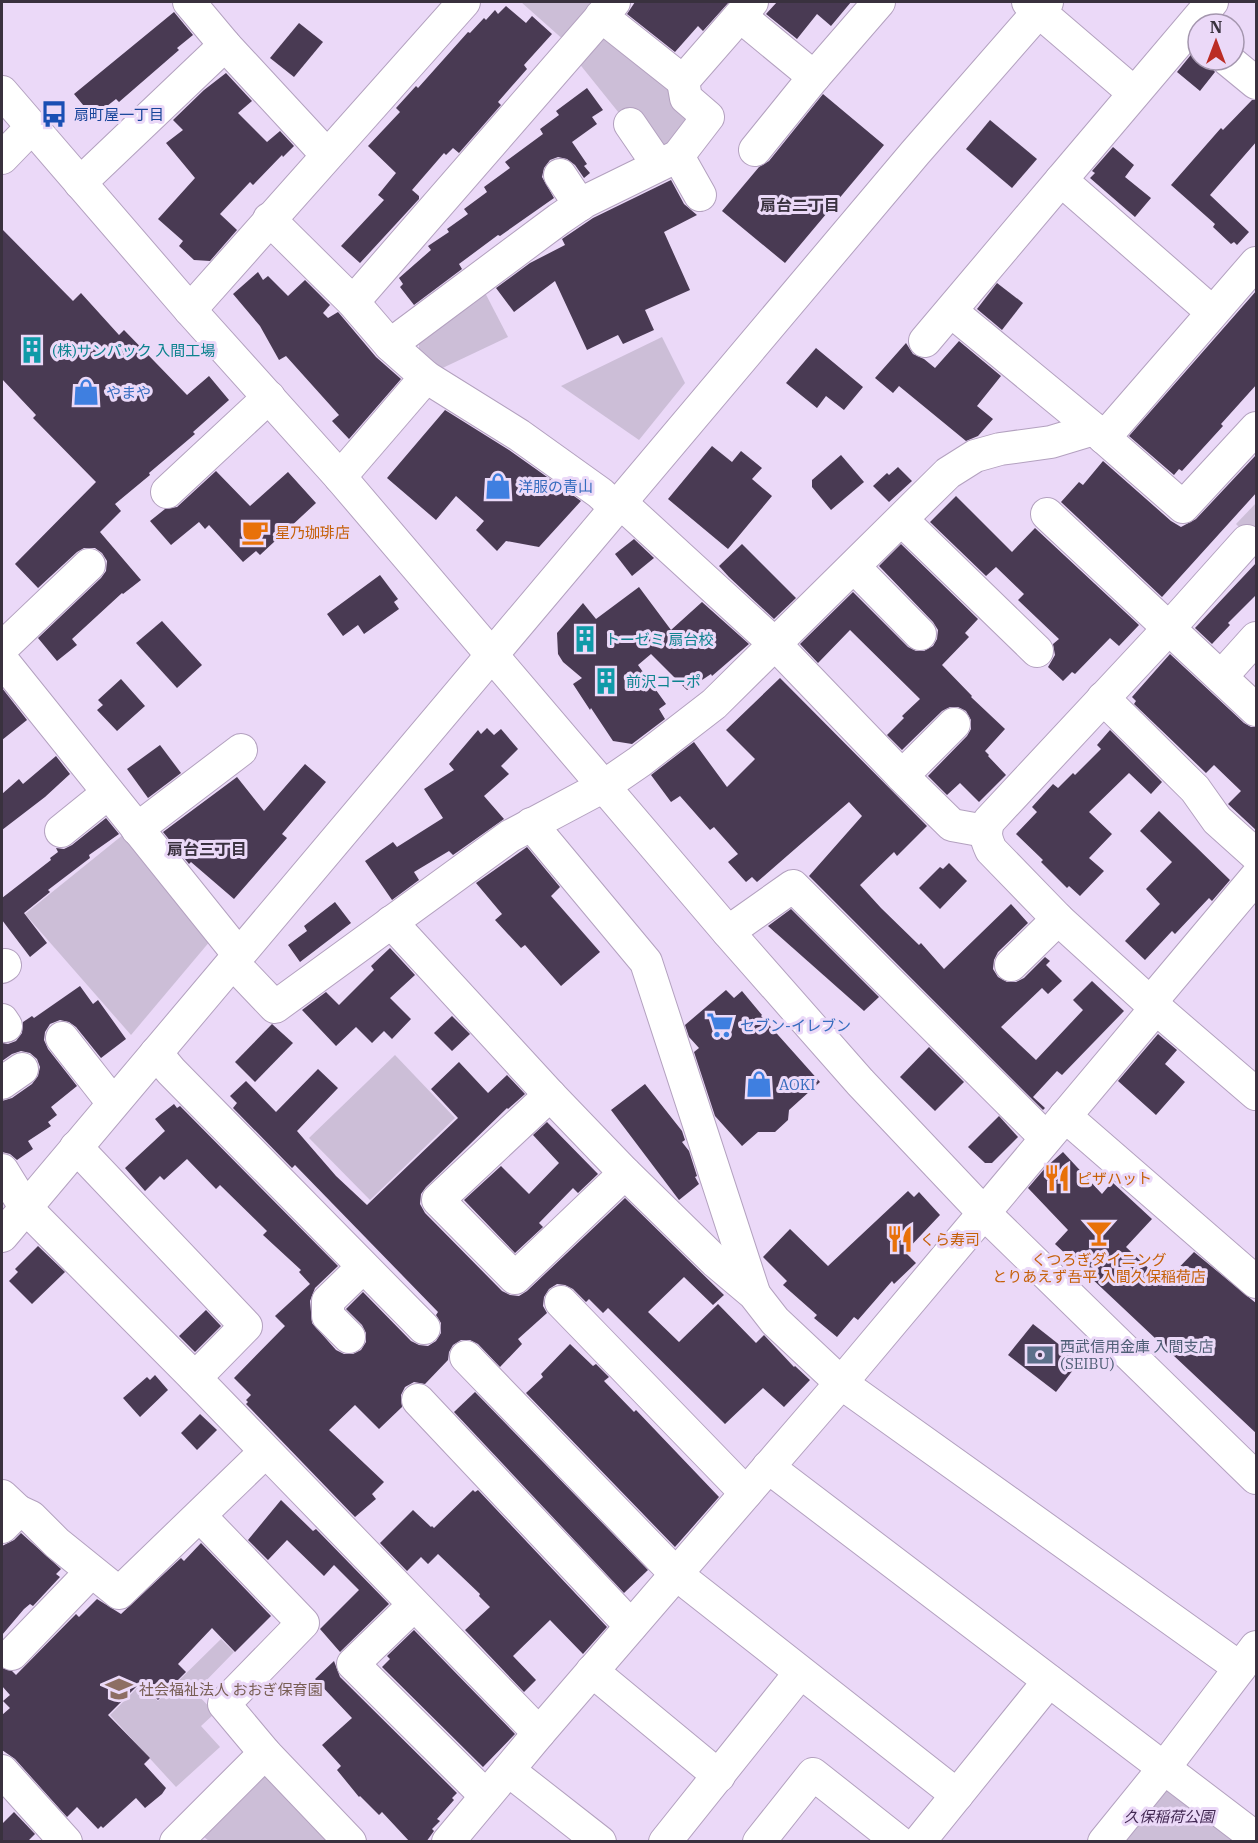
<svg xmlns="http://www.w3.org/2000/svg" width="1258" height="1843" viewBox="0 0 1258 1843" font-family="'IBM Plex Serif','Noto Sans JP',serif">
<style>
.green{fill:#ccbed7}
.building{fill:#493a53}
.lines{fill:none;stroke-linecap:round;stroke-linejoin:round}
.minor-casing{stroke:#b3a1bf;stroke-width:34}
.minor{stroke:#fff;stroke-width:32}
.labels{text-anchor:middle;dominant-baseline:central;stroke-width:6;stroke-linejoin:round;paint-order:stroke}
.transit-label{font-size:15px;fill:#164399;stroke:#ebd9f8;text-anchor:start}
.culture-label{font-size:15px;fill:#0d838f;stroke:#ebd9f8;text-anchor:start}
.shop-label{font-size:15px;fill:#366cbe;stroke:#ebd9f8;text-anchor:start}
.food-label{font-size:15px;fill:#c56008;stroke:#ebd9f8;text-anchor:start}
.service-label{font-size:15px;fill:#4e5e75;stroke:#ebd9f8;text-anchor:start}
.education-label{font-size:15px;fill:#785e54;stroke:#ebd9f8;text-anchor:start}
.park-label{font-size:15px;font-style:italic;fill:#412752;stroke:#ebd9f8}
.neighbourhood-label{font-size:16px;font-weight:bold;fill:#39313e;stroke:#ebd9f8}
</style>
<rect width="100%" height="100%" fill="#ebd9f8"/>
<g class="green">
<path d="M521 2H592L597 7 566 42Z"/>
<path d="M605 30 675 85 698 117 665 155 636 109 623 118 578 62Z"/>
<path d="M481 285 508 337 432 373 419 349V338Z"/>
<path d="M662 337 685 383 639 440 561 386Z"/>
<path d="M1256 503V544L1236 524Z"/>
<path d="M129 830 216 934 131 1035 25 914Z"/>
<path d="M395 1055 455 1118 370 1200 309 1138Z"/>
<path d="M221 1639 234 1652 195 1692 215 1713 201 1726 220 1747 176 1787 110 1715 141 1684 158 1701Z"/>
<path d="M273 1771 338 1841H209L199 1833 260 1772Z"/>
<path d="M1165 1780 1246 1842H1115Z"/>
</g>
<g class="building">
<path d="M635 2H729L703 31 698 26 675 52 627 14Z"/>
<path d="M777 2H851L831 26 817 14 797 39 766 14Z"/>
<path d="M506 6 526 23 532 16 552 34 524 65 527 69 498 102 501 105 459 153 453 148 446 155 444 153 412 190 419 196V199L360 263 341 246 384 200 378 195 396 173 368 146 400 112 396 108 416 86 418 88 468 32 470 33 484 18 486 20 495 10 498 14Z"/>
<path d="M174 12 193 35 177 48 179 50 119 102 116 99 93 117 74 94Z"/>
<path d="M299 23 323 42 294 77 270 58Z"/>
<path d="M1198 46V60H1210L1211 67 1215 72 1200 91 1177 72Z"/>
<path d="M226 73 252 101 238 113 267 142 280 131 294 146 283 157 282 155 253 185 250 182 220 214 237 230 210 261 194 260 179 246 183 241 158 219 195 178 166 143 183 130 173 120 204 90Z"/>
<path d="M587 88 603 110 592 117 597 124 572 142 587 164 584 166 590 173 584 178 575 165 567 159 558 157 550 160 544 168 542 177 554 198 500 236 498 235 459 264 462 269 414 305 400 287 403 284 399 278 431 250 428 246 449 232 447 229 468 214 464 209 487 192 484 187 510 168 505 162 543 134 540 129 559 115 556 111Z"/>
<path d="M823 94 884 145 785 263 722 211 759 167 769 161Z"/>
<path d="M1252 100H1257V141L1210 195 1249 232 1237 245 1234 242 1231 244 1213 227 1215 224 1171 185 1221 128 1223 130Z"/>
<path d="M990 120 1037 159 1012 188 966 149Z"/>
<path d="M1113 147 1134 165 1125 177 1151 198 1135 217 1090 178 1095 173 1092 171Z"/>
<path d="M671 180 684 204 697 215 664 232 690 290 645 310 654 330 623 344 618 335 587 350 555 281 514 312 496 288 530 263 565 245 562 239 593 218Z"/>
<path d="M2 229 73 301 81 293 119 335 124 330 187 395 209 376 229 400 193 432 195 434 149 473 150 475 115 504 121 511 100 532 141 580 123 594 122 593 72 639 77 645 57 661 38 638 101 578 106 571 107 561 102 553 95 548H84L77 552 38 588 15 564 96 482 33 418 36 415 2 379Z"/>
<path d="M258 272 263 280 268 276 288 296 305 280 330 305 323 313 328 318 338 312 376 357 401 379 349 439 332 421 339 415 286 356 279 360 260 326 233 294Z"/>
<path d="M997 283 1023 303 1002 330 977 309Z"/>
<path d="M1257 290V384L1221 424 1223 426 1182 471 1179 469 1174 475 1129 436Z"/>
<path d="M959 341 1001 376 977 406 993 419 978 436 966 441 899 386 893 393 875 378 906 343 913 354 924 359 935 368Z"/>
<path d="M816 348 863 387 844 410 826 396 817 408 786 383Z"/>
<path d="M445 410 509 450 581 501 539 547 506 541 497 551 476 530 484 521 456 496 436 520 387 478Z"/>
<path d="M712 446 732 462 741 451 762 468 752 479 772 496 728 549 668 499Z"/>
<path d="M1257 454V492L1162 597 1061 502 1079 482 1083 485 1103 461 1171 521 1181 527 1196 519Z"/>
<path d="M841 455 864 482 831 510 812 487V480Z"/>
<path d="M898 467 912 481 889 502 873 486 887 473 889 475Z"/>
<path d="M216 471 250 506 288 472 316 503 260 555 256 551 243 562 209 525 205 529 199 522 171 545 150 521 165 509 177 507Z"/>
<path d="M956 496 1012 552 1035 528 1139 625 1119 646 1110 638 1075 674 1072 672 1063 681 1048 667 1055 655 1053 644 1059 639 1018 600 1024 594 996 567 986 576 930 522Z"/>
<path d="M634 539 654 558 632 576 615 554Z"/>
<path d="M742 544 796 598 774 619 729 577 719 566Z"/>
<path d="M901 544 978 619 965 633 969 637 942 665 972 696 971 697 1005 729 985 751 989 755 988 756 1006 775 979 802 960 783 947 795 928 776 967 736 971 729V720L966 711 958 707H950L942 711 902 750 887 735 904 718 902 716 920 699 850 630 818 663 800 644 853 592 908 647 916 651H924L933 646 937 639 938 630 933 622 879 566Z"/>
<path d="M1257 562V594L1228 623 1230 625 1212 644 1195 628Z"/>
<path d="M380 575 398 599 394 602 399 609 364 634 358 625 343 636 327 614Z"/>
<path d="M639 587 671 630 702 602 749 644 712 676 711 674 687 690 651 654 638 665 666 704 659 709 665 719 632 744 613 741 591 708 590 710 573 684 582 678 563 662 558 654 557 633 583 603 596 619Z"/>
<path d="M162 621 202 665 177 688 136 643Z"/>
<path d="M1170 654 1244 723 1251 727H1257V831L1228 804 1241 791 1214 765 1206 773 1134 704 1136 701 1132 697Z"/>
<path d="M780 678 927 826 897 856 894 852 860 885 881 908 919 945 921 943 944 969 1011 904 1028 923 998 952 994 960 993 969 998 977 1007 982H1016L1024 978 1045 957 1050 961 1046 965 1062 981 1048 994 1042 988 1001 1027 1036 1060 1083 1010 1073 1000 1092 981 1124 1011 1062 1075 1057 1071 1033 1097 1045 1108 1043 1110 809 876 862 816 849 802 757 882 752 877 746 882 728 862 738 854 714 827 710 830 680 796 671 802 651 775 694 742 727 787 755 759 726 730Z"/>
<path d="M121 679 145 706 117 731 97 710 103 705 98 700Z"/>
<path d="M2 688 27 720 2 740Z"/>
<path d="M487 728 494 735 501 729 518 749 501 766 509 774 484 796 504 819 453 855 449 851 414 872 419 880 392 900 365 861 393 842 397 847 443 818 424 789 454 770 449 764 478 730 481 734Z"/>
<path d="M1110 730 1162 782 1151 794 1129 773 1089 812 1112 834 1089 858 1104 871 1080 896 1069 886 1067 888 1041 862 1043 860 1016 834 1037 812 1032 807 1053 784 1058 788 1073 773 1075 775 1101 749 1097 745Z"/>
<path d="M160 745 181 773 148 798 127 769Z"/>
<path d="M56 756 70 774 45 797 2 830V794L19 779 23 784Z"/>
<path d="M305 764 326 782 282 834 287 838 234 899 191 862 189 864 163 832 237 777 264 811Z"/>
<path d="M1159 811 1230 880 1212 901 1209 898 1175 934 1172 931 1145 960 1125 941 1160 904 1146 889 1172 862 1140 831Z"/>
<path d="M106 818 119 834 89 855 90 858 48 890 50 892 24 913 47 943 30 957 2 920V898L51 860 50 858 58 852 56 848 64 849 72 845Z"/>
<path d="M527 847 560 887 551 896 600 952 561 986 525 945 521 948 495 920 502 914 476 883Z"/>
<path d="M949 863 967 881 940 909 919 888 940 867 943 869Z"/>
<path d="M335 902 351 923 300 962 288 945 307 931 304 926Z"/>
<path d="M791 909 879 997 864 1011 768 926Z"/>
<path d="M390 948 415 975 390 998 411 1019 392 1039 384 1031 372 1043 356 1027 336 1046 302 1010 326 992 339 1005 374 970 371 966Z"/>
<path d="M80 986 93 1004 98 1000 126 1039 101 1058 76 1027 69 1022 60 1020 50 1024 45 1032 44 1040 48 1049 77 1086 51 1107 57 1115 48 1122 51 1126 28 1141 33 1149 17 1160 10 1154 2 1152V1101L12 1098 32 1084 38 1076 40 1067 37 1059 30 1053 21 1051 12 1054 2 1061V1043L8 1044 16 1041 22 1033 23 1022 32 1016 34 1018Z"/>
<path d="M726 990 734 998 742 991 762 1015 761 1016 820 1082 789 1110 788 1120 775 1132H758L742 1146 715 1116 694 1052 699 1048 689 1037 685 1025Z"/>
<path d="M452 1016 470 1034 452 1051 434 1033Z"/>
<path d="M272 1024 293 1043 255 1082 235 1062Z"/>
<path d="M1158 1034 1177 1050 1165 1064 1185 1082 1156 1115 1118 1081Z"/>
<path d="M929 1047 964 1082 935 1111 900 1077Z"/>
<path d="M459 1062 488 1093 507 1075 525 1094 508 1109 507 1108 426 1187 421 1194 420 1204 425 1213 502 1291 510 1295 519 1296 527 1291 625 1198 724 1295 713 1305 684 1277 648 1312 679 1342 718 1304 756 1343 764 1335 794 1367 795 1366 810 1380 784 1407 763 1388 725 1424 608 1308 603 1313 589 1299 586 1302 573 1289 565 1285 557 1284 549 1289 544 1297 543 1306 547 1313 518 1339 522 1344 500 1367 478 1344 470 1340H461L453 1345 449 1352 448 1360 425 1384 414 1382 405 1387 401 1395 402 1407 379 1429 355 1405 329 1430 384 1482 372 1494 376 1499 355 1517 246 1404 248 1402 246 1400 251 1395 234 1378 285 1326 275 1316 310 1284 299 1272 301 1270 263 1235 267 1231 220 1185 216 1189 187 1159 164 1180 160 1176 145 1191 125 1168 165 1131 155 1119 174 1104 177 1108 180 1106 338 1266 315 1288 310 1301 312 1323 336 1350 344 1354H353L361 1350 366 1342V1333L362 1325 346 1309 363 1292 411 1341 419 1345 428 1346 436 1341 441 1333V1323L436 1315 438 1312 295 1165 292 1168 233 1108 237 1103 230 1096 246 1081 276 1112 318 1069 338 1088 297 1131 336 1176 367 1205 458 1118 431 1089Z"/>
<path d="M645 1084 682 1131 685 1140 682 1142 689 1151 697 1176 695 1177 699 1184 679 1200 611 1110Z"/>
<path d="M999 1116 1018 1137 992 1163H985L968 1147Z"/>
<path d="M547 1122 598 1174 578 1193 573 1188 539 1223 543 1227 515 1253 464 1200 501 1166 529 1194 559 1163 533 1135Z"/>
<path d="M1063 1152 1102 1194 1112 1182 1152 1219 1126 1247 1164 1283 1194 1252 1257 1304V1434L1055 1244 1068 1230 1028 1188 1046 1167Z"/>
<path d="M908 1191 914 1197 919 1192 940 1215 905 1252 916 1263 894 1284 892 1281 858 1320 854 1317 837 1337 814 1318 817 1315 783 1285 787 1281 763 1257 790 1229 828 1266Z"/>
<path d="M38 1246 65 1272 32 1304 9 1281 18 1272 15 1269Z"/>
<path d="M206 1310 221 1326 195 1352 179 1336Z"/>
<path d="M1033 1324 1080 1361 1056 1392 1008 1355Z"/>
<path d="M570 1344 593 1366 596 1364 609 1377 604 1381 634 1412 636 1410 719 1497 675 1547 526 1393 543 1377 541 1374Z"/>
<path d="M155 1375 168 1390 140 1417 123 1398 147 1377 150 1380Z"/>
<path d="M475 1392 648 1570 624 1593 454 1412Z"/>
<path d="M200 1414 217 1430 197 1450 181 1433Z"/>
<path d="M473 1490 475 1492 478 1490 607 1627 583 1654 550 1620 513 1656 536 1680 524 1692 465 1630 490 1607 479 1596 480 1594 438 1554 428 1564 421 1557 407 1571 380 1543 413 1510 431 1527 432 1526 434 1528Z"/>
<path d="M281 1500 313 1531 316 1529 389 1604 340 1652 320 1629 359 1590 334 1565 324 1576 287 1540 268 1560 248 1540Z"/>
<path d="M21 1533 61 1569 56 1574 60 1577 33 1606 30 1604 24 1609 2 1635V1546L14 1540Z"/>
<path d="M201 1543 271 1616 235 1652 212 1628 178 1664 186 1672 158 1700 140 1683 108 1715 150 1758 144 1764 166 1788 162 1794 145 1808 136 1798 103 1828 101 1826 98 1829 77 1807 67 1817 15 1759 2 1750V1715L10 1708 3 1701 10 1695 2 1686V1668L12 1671 16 1675 76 1614 79 1617 97 1599 121 1614 181 1558 184 1561Z"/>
<path d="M414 1630 515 1734 483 1767 382 1667 390 1659 387 1656Z"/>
<path d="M334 1661 340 1677 457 1793 452 1798 454 1800 437 1819 440 1821 432 1829 434 1831 426 1842H410L382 1812 379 1815 360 1796 359 1797 337 1770 341 1766 322 1745 352 1718 315 1679Z"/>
<path d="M14 1812 35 1834 27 1842H2V1824Z"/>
</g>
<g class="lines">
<defs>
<g id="minor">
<path d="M189 2 225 45 326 154"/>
<path d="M1028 2 1134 93"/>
<path d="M601 16 683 81 752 2"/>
<path d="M740 16 814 77"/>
<path d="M1228 60 1256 83"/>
<path d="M2 92 190 310 340 477 728 932 860 1082 983 1212 1256 1478"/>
<path d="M630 124 658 165"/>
<path d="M755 150 814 77 879 2"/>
<path d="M678 156 700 195"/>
<path d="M2 158 32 127"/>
<path d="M560 175 580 205"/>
<path d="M80 183 225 45"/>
<path d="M269 219 353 302 390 345 426 377 519 435 600 493 616 508"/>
<path d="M353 302 614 2"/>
<path d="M190 310 464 2"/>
<path d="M952 312 1094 429 1183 507 1256 428"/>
<path d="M1212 312 1061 180 1212 2"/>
<path d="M925 341 1061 180"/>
<path d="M390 345 559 219 584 202 678 156 708 117 686 98 683 81"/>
<path d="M1104 438 1256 263"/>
<path d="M340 477 426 377"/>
<path d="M167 492 269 397"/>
<path d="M621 503 775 644 902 776 952 825 985 831"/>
<path d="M1047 514 1256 710"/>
<path d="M902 520 1037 651"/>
<path d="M1247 541 1170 627 989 821C984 833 986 839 991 850L1058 919 1156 1008 1256 1094"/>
<path d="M854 567 920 634"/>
<path d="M2 648 89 565"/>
<path d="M2 660 239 955"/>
<path d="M1221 677 1256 638"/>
<path d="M1103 698 1195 789 1217 820 1256 855"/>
<path d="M902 776 954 724"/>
<path d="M531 824 646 962 754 1293"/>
<path d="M137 829 241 750"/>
<path d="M61 831 108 793"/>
<path d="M391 922 550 1095 625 1173 716 1262 754 1294 775 1321 841 1383 1240 1668"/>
<path d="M728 932 793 886 1046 1138"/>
<path d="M233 963 275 1007 510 836 604 786 639 762 714 704 948 473 975 456 1000 449 1051 442 1094 429"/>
<path d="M1011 965 1058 919"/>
<path d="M2 967 5 965"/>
<path d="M1150 1003 1256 877"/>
<path d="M2 1020 6 1026"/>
<path d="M62 1038 113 1103"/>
<path d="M156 1053 171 1071 424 1328"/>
<path d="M2 1083 22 1069"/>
<path d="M550 1095 438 1200 515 1278 625 1173"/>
<path d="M1065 1116 1256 1282"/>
<path d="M76 1147 246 1326 195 1378"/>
<path d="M2 1170 25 1207 195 1378 539 1733"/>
<path d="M2 1236 915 153 1047 2"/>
<path d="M561 1302 746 1493"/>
<path d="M349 1337 328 1316V1301L363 1267"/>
<path d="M466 1357 676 1574 957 1795"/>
<path d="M418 1400 631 1626"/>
<path d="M768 1467 1256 1838"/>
<path d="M2 1496 18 1511 2 1527"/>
<path d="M18 1511 31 1517 57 1543 119 1593 265 1452"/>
<path d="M200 1516 303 1623 224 1704 265 1753 350 1842"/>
<path d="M414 1605 353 1664 486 1796"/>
<path d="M12 1654 91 1572"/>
<path d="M592 1671 719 1776"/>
<path d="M508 1770 600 1842"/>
<path d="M2 1771 66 1842"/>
<path d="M176 1842 265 1753"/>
<path d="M448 1842 539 1733 841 1383 1156 1008"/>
<path d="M665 1842 800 1673"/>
<path d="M759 1842 813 1774 899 1842"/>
<path d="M919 1842 1049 1681"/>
<path d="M1104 1842 1164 1768 1256 1647"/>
</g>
</defs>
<use href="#minor" class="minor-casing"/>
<use href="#minor" class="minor"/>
</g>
<defs>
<symbol id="bus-bare" viewBox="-9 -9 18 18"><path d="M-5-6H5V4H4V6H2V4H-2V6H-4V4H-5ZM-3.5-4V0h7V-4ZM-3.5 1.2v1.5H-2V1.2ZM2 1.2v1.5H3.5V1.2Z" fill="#1a4fb4" stroke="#ebd9f8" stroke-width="2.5" paint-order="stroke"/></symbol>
<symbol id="building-bare" viewBox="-9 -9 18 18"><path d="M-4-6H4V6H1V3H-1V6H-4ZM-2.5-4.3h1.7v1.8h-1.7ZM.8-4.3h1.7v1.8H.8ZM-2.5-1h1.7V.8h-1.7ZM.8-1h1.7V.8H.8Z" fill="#0f9aa8" stroke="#ebd9f8" stroke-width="2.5" paint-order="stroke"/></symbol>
<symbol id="shop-bare" viewBox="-9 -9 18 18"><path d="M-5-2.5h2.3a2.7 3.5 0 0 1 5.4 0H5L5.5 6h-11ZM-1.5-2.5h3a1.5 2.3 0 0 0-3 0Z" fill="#3f7fe0" stroke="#ebd9f8" stroke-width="2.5" paint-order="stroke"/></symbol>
<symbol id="cafe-bare" viewBox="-9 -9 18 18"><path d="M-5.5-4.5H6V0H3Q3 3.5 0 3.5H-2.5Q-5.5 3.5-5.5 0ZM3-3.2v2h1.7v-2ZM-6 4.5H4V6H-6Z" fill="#e8710a" stroke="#ebd9f8" stroke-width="2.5" paint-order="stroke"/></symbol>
<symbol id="supermarket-bare" viewBox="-9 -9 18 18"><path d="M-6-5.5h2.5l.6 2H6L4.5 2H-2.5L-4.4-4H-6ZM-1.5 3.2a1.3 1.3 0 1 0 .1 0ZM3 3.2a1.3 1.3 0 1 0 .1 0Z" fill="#3f7fe0" stroke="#ebd9f8" stroke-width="2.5" paint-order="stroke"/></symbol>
<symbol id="restaurant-bare" viewBox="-9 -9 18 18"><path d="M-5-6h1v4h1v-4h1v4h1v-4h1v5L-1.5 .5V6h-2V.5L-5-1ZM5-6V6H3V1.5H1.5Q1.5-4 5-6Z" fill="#e8710a" stroke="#ebd9f8" stroke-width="2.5" paint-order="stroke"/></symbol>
<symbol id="bar-bare" viewBox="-9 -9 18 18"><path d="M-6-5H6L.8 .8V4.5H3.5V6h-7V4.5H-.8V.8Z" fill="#e8710a" stroke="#ebd9f8" stroke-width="2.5" paint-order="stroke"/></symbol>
<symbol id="bank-bare" viewBox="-9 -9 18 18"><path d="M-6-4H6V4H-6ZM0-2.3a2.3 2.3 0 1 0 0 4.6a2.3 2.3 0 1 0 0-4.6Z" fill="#5c6f8a" stroke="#ebd9f8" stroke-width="2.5" paint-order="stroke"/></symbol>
<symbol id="school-bare" viewBox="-9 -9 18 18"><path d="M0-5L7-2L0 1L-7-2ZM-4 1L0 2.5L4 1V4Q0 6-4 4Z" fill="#8d6e63" stroke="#ebd9f8" stroke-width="2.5" paint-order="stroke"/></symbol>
</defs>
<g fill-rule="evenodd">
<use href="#bus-bare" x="35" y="95" width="38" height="38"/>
<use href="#building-bare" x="13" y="331" width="38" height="38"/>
<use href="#shop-bare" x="67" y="373" width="38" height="38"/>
<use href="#shop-bare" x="479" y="467" width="38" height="38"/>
<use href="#cafe-bare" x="236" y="513" width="38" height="38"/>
<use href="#building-bare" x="566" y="620" width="38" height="38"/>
<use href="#building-bare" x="587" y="662" width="38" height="38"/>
<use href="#supermarket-bare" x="701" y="1006" width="38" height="38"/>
<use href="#shop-bare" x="740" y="1065" width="38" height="38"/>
<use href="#restaurant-bare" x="1038" y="1159" width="38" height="38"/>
<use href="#bar-bare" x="1080" y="1214" width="38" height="38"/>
<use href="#restaurant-bare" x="881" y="1220" width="38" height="38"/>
<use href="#bank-bare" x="1021" y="1336" width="38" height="38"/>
<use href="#school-bare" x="100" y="1670" width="38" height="38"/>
</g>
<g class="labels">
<g class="transit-label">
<text x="74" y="114">扇町屋一丁目</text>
</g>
<g class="culture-label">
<text x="52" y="350">(株)サンパック 入間工場</text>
<text x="605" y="639">トーゼミ 扇台校</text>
<text x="626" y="681">前沢コーポ</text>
</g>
<g class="shop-label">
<text x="106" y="392">やまや</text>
<text x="518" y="486">洋服の青山</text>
<text x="740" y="1025">セブン-イレブン</text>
<text x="779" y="1084">AOKI</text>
</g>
<g class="food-label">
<text x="275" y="532">星乃珈琲店</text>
<text x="1077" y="1178">ピザハット</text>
<text x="920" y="1239">くら寿司</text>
<text x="1099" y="1259" text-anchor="middle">くつろぎダイニング<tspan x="1099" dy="17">とりあえず吾平 入間久保稲荷店</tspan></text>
</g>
<g class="service-label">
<text x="1060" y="1346">西武信用金庫 入間支店<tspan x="1060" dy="17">(SEIBU)</tspan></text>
</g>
<g class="education-label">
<text x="139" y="1689">社会福祉法人 おおぎ保育園</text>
</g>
<g class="park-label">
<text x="1169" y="1816">久保稲荷公園</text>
</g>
<g class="neighbourhood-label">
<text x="800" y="205">扇台二丁目</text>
<text x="207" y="849">扇台三丁目</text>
</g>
</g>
<rect width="1258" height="1843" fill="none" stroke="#39313e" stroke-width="6"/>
<g transform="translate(1216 42)"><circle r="28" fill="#ebd9f8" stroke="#a496ae" stroke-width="1.5"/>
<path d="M0-4.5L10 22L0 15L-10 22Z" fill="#bb2d25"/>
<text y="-9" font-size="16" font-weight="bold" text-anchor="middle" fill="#39313e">N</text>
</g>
</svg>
